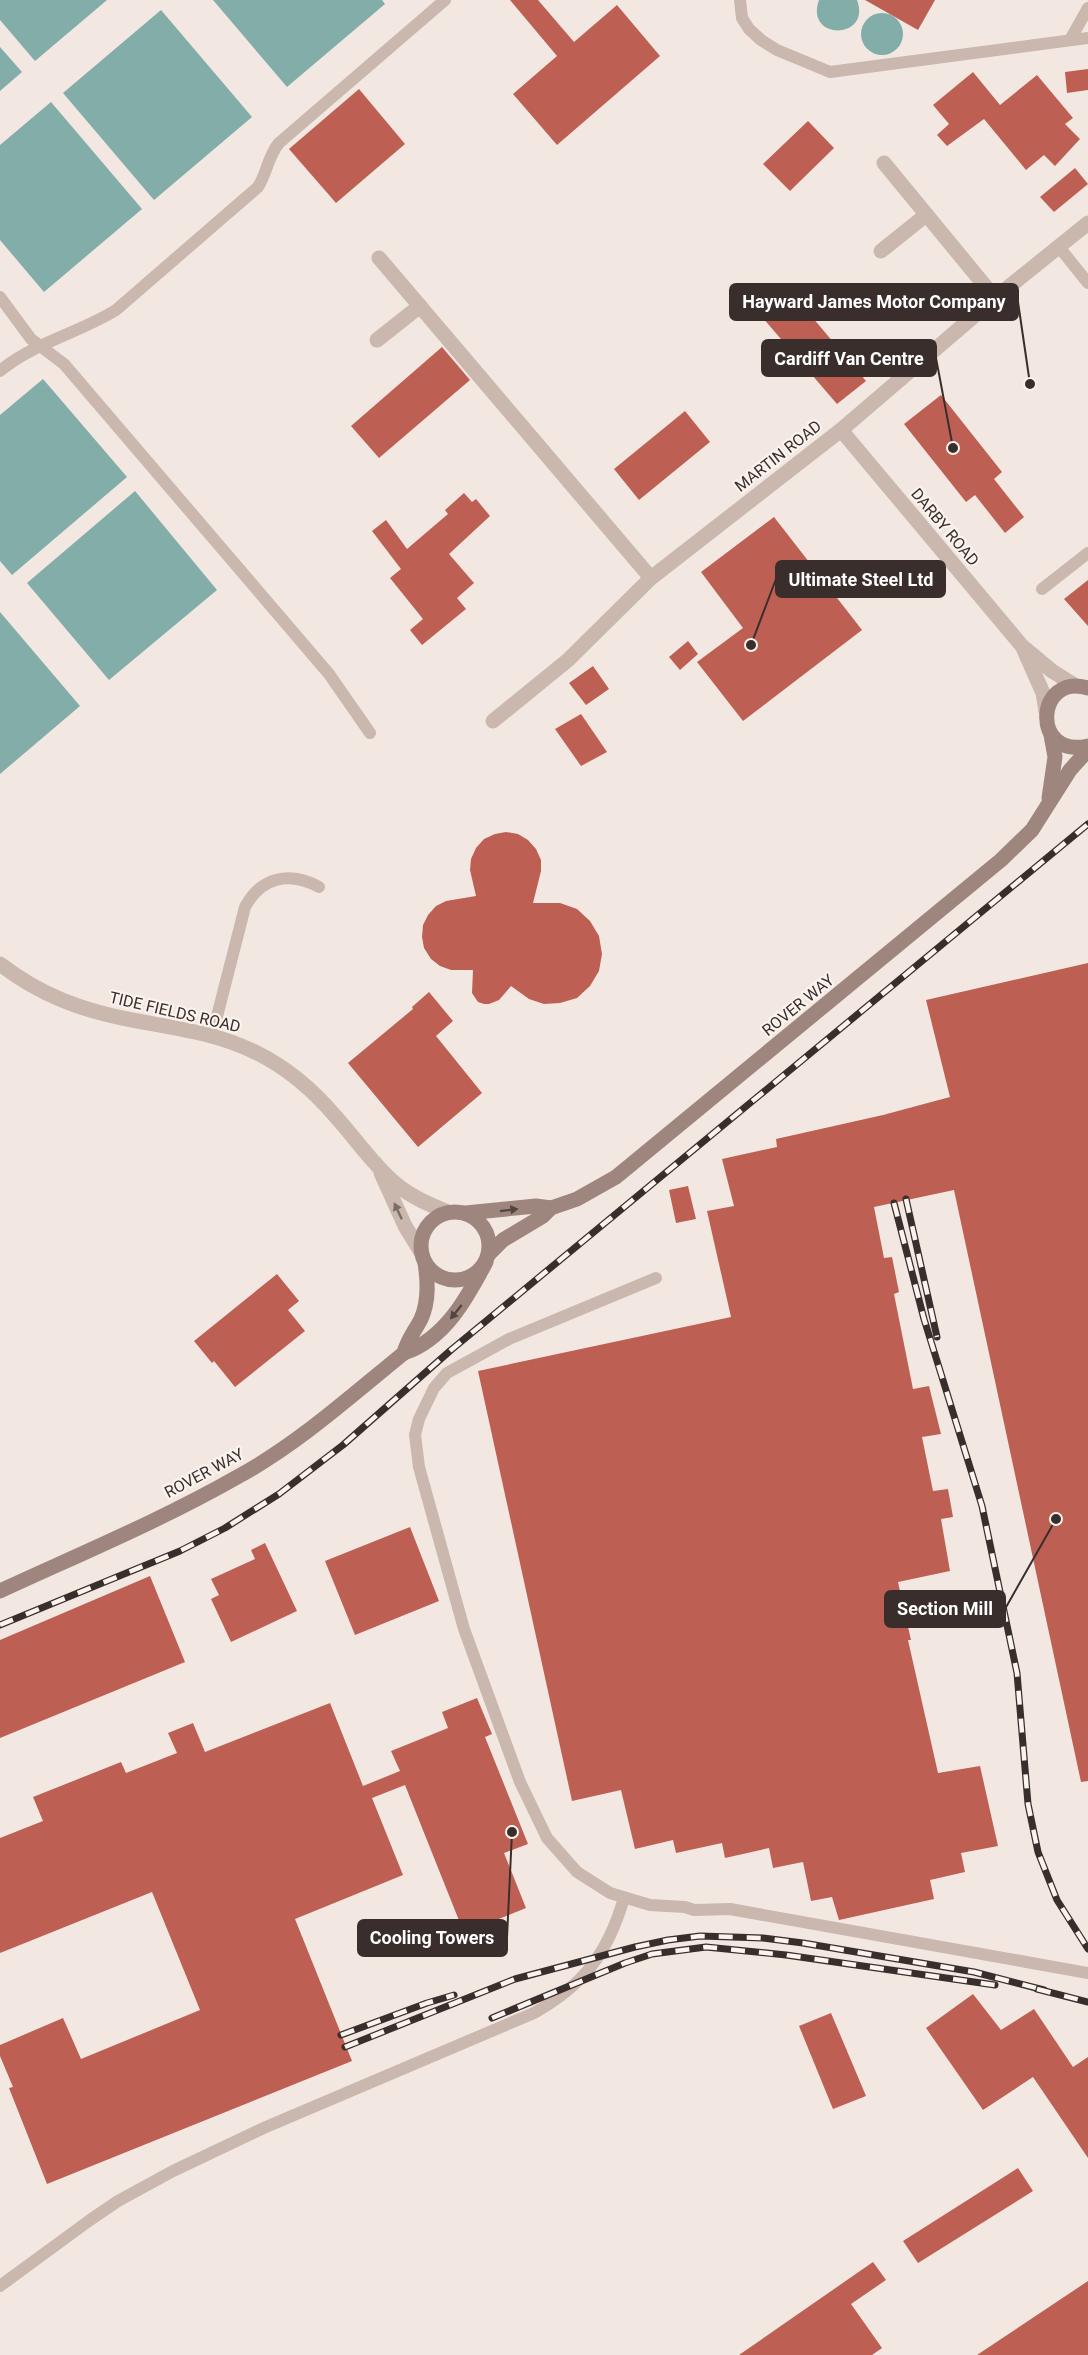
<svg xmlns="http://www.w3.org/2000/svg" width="1088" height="2355" viewBox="0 0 1088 2355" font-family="Roboto,sans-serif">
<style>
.water{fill:#82ada9}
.building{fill:#be5f54}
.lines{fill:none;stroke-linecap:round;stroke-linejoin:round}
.lane{stroke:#cab7ae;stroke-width:12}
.street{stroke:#cab7ae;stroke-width:15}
.secondary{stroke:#9e867f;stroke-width:15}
.rail-casing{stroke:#392e2c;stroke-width:7}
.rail{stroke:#faf3ee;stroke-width:4.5;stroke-dasharray:14;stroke-linecap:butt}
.oneway{fill:#524441}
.oneway2{fill:#7a6c66}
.labels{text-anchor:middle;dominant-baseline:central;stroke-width:4.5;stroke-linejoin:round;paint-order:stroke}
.street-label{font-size:16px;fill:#392e2c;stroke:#faf3ee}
.leader{fill:none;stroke:#392e2c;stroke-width:2}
.callout-dot{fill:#392e2c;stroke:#faf3ee;stroke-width:2}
.callout{fill:#392e2c;stroke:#392e2c;stroke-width:2}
.callout-label{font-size:18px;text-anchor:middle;font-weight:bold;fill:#fff}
</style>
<rect width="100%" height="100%" fill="#f2e8e1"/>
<g class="water">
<path d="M0 0H107L35 61 0 20Z"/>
<path d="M213 0H382L385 4 287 87Z"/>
<path d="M819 0H857C872 40 804 41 819 0Z"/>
<path d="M161 10 252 117 154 200 63 93Z"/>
<circle cx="882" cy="34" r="21"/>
<path d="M0 47 22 72 0 91Z"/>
<path d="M51 102 142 209 44 292 0 240V145Z"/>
<path d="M43 379 127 477 12 575 0 561V415Z"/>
<path d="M135 491 217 590 109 680 27 583Z"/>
<path d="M0 612 80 706 0 774Z"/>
</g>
<g class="building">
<path d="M510 0H538L574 42 617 5 660 56 557 145 513 94 557 56Z"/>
<path d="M865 0H935L918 30Z"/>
<path d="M1088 69V90L1067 93 1065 72Z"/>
<path d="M973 72 1000 105 1037 75 1073 118 1065 124 1080 139 1055 166 1044 155 1026 170 984 119 947 146 937 135 949 124 933 105Z"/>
<path d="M359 89 405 144 336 203 289 149Z"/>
<path d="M808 121 834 148 790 191 763 164Z"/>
<path d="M1075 168 1088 184 1054 212 1040 197Z"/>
<path d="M791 292 866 381 837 404 762 317Z"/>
<path d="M442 347 470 380 379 458 351 426Z"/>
<path d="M941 395 1002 472 994 479 1024 517 1005 533 975 495 966 502 904 424Z"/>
<path d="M685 411 710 442 639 500 614 469Z"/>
<path d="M464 493 472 502 476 499 490 516 449 554 474 583 457 598 466 609 422 645 410 630 423 619 390 578 401 569 372 531 386 520 407 549 448 514 445 510Z"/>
<path d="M774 517 862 630 743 721 697 662 743 628 701 572Z"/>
<path d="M1088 580V626L1064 599Z"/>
<path d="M688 641 698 654 680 670 669 657Z"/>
<path d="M593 666 609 689 586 705 569 683Z"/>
<path d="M581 714 607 752 581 766 555 729Z"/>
<path d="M506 832 518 834 528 840 536 849 541 860V871L533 903H560L577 909 590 921 599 936 602 954 599 971 590 986 577 998 560 1003 544 1004 529 999 511 986 499 1000 489 1004H484L478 1002 472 993 473 970H451L440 966 431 959 424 948 422 937 423 925 428 915 436 906 446 901 476 896 470 870 471 859 476 848 484 839 495 834Z"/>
<path d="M1088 963V1781L1081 1782 954 1190 874 1207 884 1258 892 1257 899 1292 894 1294 913 1389 929 1386 941 1434 922 1437 933 1491 948 1489 953 1517 941 1519 950 1571 898 1582 911 1640H908L938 1773 980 1766 998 1846 961 1853 965 1872 930 1880 934 1899 839 1920 832 1897 811 1901 803 1862 773 1868 769 1848 725 1858 722 1843 676 1853 673 1840 635 1849 621 1790 572 1801 478 1371 731 1317 707 1211 734 1206 722 1159 777 1147 776 1139 883 1115 950 1097 926 1000Z"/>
<path d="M429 992 453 1021 436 1036 482 1093 418 1147 348 1063 413 1009 412 1007Z"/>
<path d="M688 1186 696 1219 676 1223 669 1190Z"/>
<path d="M277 1274 299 1301 288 1310 305 1331 235 1387 214 1361 212 1363 194 1341Z"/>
<path d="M410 1527 439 1601 355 1635 325 1561Z"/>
<path d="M265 1543 297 1611 231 1642 211 1599 219 1595 211 1579 255 1559 251 1550Z"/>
<path d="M150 1576 185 1662 0 1738V1640Z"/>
<path d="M477 1698 492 1734 485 1737 528 1844 504 1853 526 1908 464 1933 405 1785 372 1798 403 1875 295 1919 352 2061 47 2184 9 2088 13 2087 0 2056V2045L63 2018 81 2059 200 2010 152 1892 0 1953V1838L43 1821 33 1797 121 1762 126 1773 177 1753 168 1733 193 1723 205 1752 330 1703 363 1786 400 1771 391 1751 448 1728 442 1712Z"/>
<path d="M973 1994 1001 2030 1034 2009 1073 2067 1088 2057V2158L1033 2077 983 2110 926 2028Z"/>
<path d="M831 2013 866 2096 833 2109 799 2026Z"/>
<path d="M1018 2168 1033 2191 918 2263 903 2241Z"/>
<path d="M873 2262 886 2280 851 2304 882 2348 872 2355H739Z"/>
<path d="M1088 2281V2355H977Z"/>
</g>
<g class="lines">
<g class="lane">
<path d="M740 0 742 18 749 29 761 40 777 50 830 72 1088 38"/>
<path d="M1070 40 1088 8"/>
<path d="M1059 247 1088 283"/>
<path d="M0 297 31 339 64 364 329 674 370 733"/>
<path d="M0 371C33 343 79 333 116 310L258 187C267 173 268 156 279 143L445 0"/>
<path d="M1042 589 1088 553"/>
<path d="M212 1036 245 907C261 877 289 871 319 887"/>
<path d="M656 1278 509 1339 447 1373 434 1388 419 1419 415 1435 419 1467 464 1629 520 1782 547 1838 577 1872 610 1893 650 1905 685 1907 694 1910 730 1909 1088 1973"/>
<path d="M0 2286 90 2220 118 2201 173 2171 266 2127 534 2013C584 1985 608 1953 624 1898"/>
</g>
<g class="street">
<path d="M884 163 995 298"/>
<path d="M881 251 926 215"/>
<path d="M379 258 651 578"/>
<path d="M377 340 420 306"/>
<path d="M841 430 1022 646 1052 671 1076 686"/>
<path d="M1024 650 1043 693 1046 711"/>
<path d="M493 721 568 660 651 578 841 430 995 298 1088 223"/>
<path d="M0 964C40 995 83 1011 132 1020 174 1028 217 1033 255 1052 286 1067 313 1090 336 1117 356 1139 373 1165 396 1184 411 1197 430 1205 448 1212"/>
<path d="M381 1173 405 1226 421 1252"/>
</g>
<g class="secondary">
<path d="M1088 688C1036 672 1030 759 1088 746"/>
<path d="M1049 798 1055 757 1051 735"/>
<circle cx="455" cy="1246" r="34"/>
<path d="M466 1213 536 1206 551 1208"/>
<path d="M488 1255 503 1240 543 1216 551 1208 577 1199 616 1177 1001 860 1032 830 1070 770 1088 750"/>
<path d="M404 1353C407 1340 415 1331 421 1319 429 1301 428 1282 425 1263"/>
<path d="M0 1591C80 1554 162 1520 239 1476 298 1444 352 1395 404 1353 445 1339 467 1298 486 1262"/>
</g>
<defs>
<g id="rail">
<path d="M906 1199 937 1337"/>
<path d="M894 1203 924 1319 982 1506 1017 1673 1028 1804 1038 1852 1057 1900 1088 1949"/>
<path d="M0 1625 180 1551 225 1528 279 1494 343 1445 451 1350 1088 824"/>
<path d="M1037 1989 1088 2002"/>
<path d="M492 2018 625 1963 652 1954 706 1947 786 1955 995 1985"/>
<path d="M341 2035 427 2003 454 1995"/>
<path d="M345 2047 515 1979 635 1947 668 1940 700 1936 763 1938 803 1943 974 1972 1044 1990"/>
</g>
</defs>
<use href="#rail" class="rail-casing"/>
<use href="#rail" class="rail"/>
</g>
<defs><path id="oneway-solid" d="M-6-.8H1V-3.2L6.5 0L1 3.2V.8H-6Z" transform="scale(1.5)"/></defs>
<g class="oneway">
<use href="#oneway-solid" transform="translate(509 1210) rotate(-7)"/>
<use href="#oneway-solid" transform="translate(456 1312) rotate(129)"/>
</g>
<use class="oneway2" href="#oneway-solid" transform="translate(398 1211) rotate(-115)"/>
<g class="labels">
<g class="street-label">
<text transform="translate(778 456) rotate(-38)">MARTIN ROAD</text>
<text transform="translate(945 527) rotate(50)">DARBY ROAD</text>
<text transform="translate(798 1005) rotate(-39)">ROVER WAY</text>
<text transform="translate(175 1012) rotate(13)">TIDE FIELDS ROAD</text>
<text transform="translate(204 1473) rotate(-28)">ROVER WAY</text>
</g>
</g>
<path class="leader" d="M1030 384L1018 302M953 448L936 358M751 645L776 579M1056 1519L1005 1609M512 1832L507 1938"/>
<g class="callout-dot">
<circle cx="1030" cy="384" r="6"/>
<circle cx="953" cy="448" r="6"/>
<circle cx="751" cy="645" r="6"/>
<circle cx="1056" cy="1519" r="6"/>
<circle cx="512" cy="1832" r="6"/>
</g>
<g class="callout">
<rect x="730" y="284" width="288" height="36" rx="6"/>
<rect x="762" y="340" width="174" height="36" rx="6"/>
<rect x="776" y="561" width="169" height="36" rx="6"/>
<rect x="885" y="1591" width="120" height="36" rx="6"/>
<rect x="358" y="1920" width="149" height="36" rx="6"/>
</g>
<g class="callout-label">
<text x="874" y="308">Hayward James Motor Company</text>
<text x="849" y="365">Cardiff Van Centre</text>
<text x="861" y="586">Ultimate Steel Ltd</text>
<text x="945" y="1615">Section Mill</text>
<text x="432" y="1944">Cooling Towers</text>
</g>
</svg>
